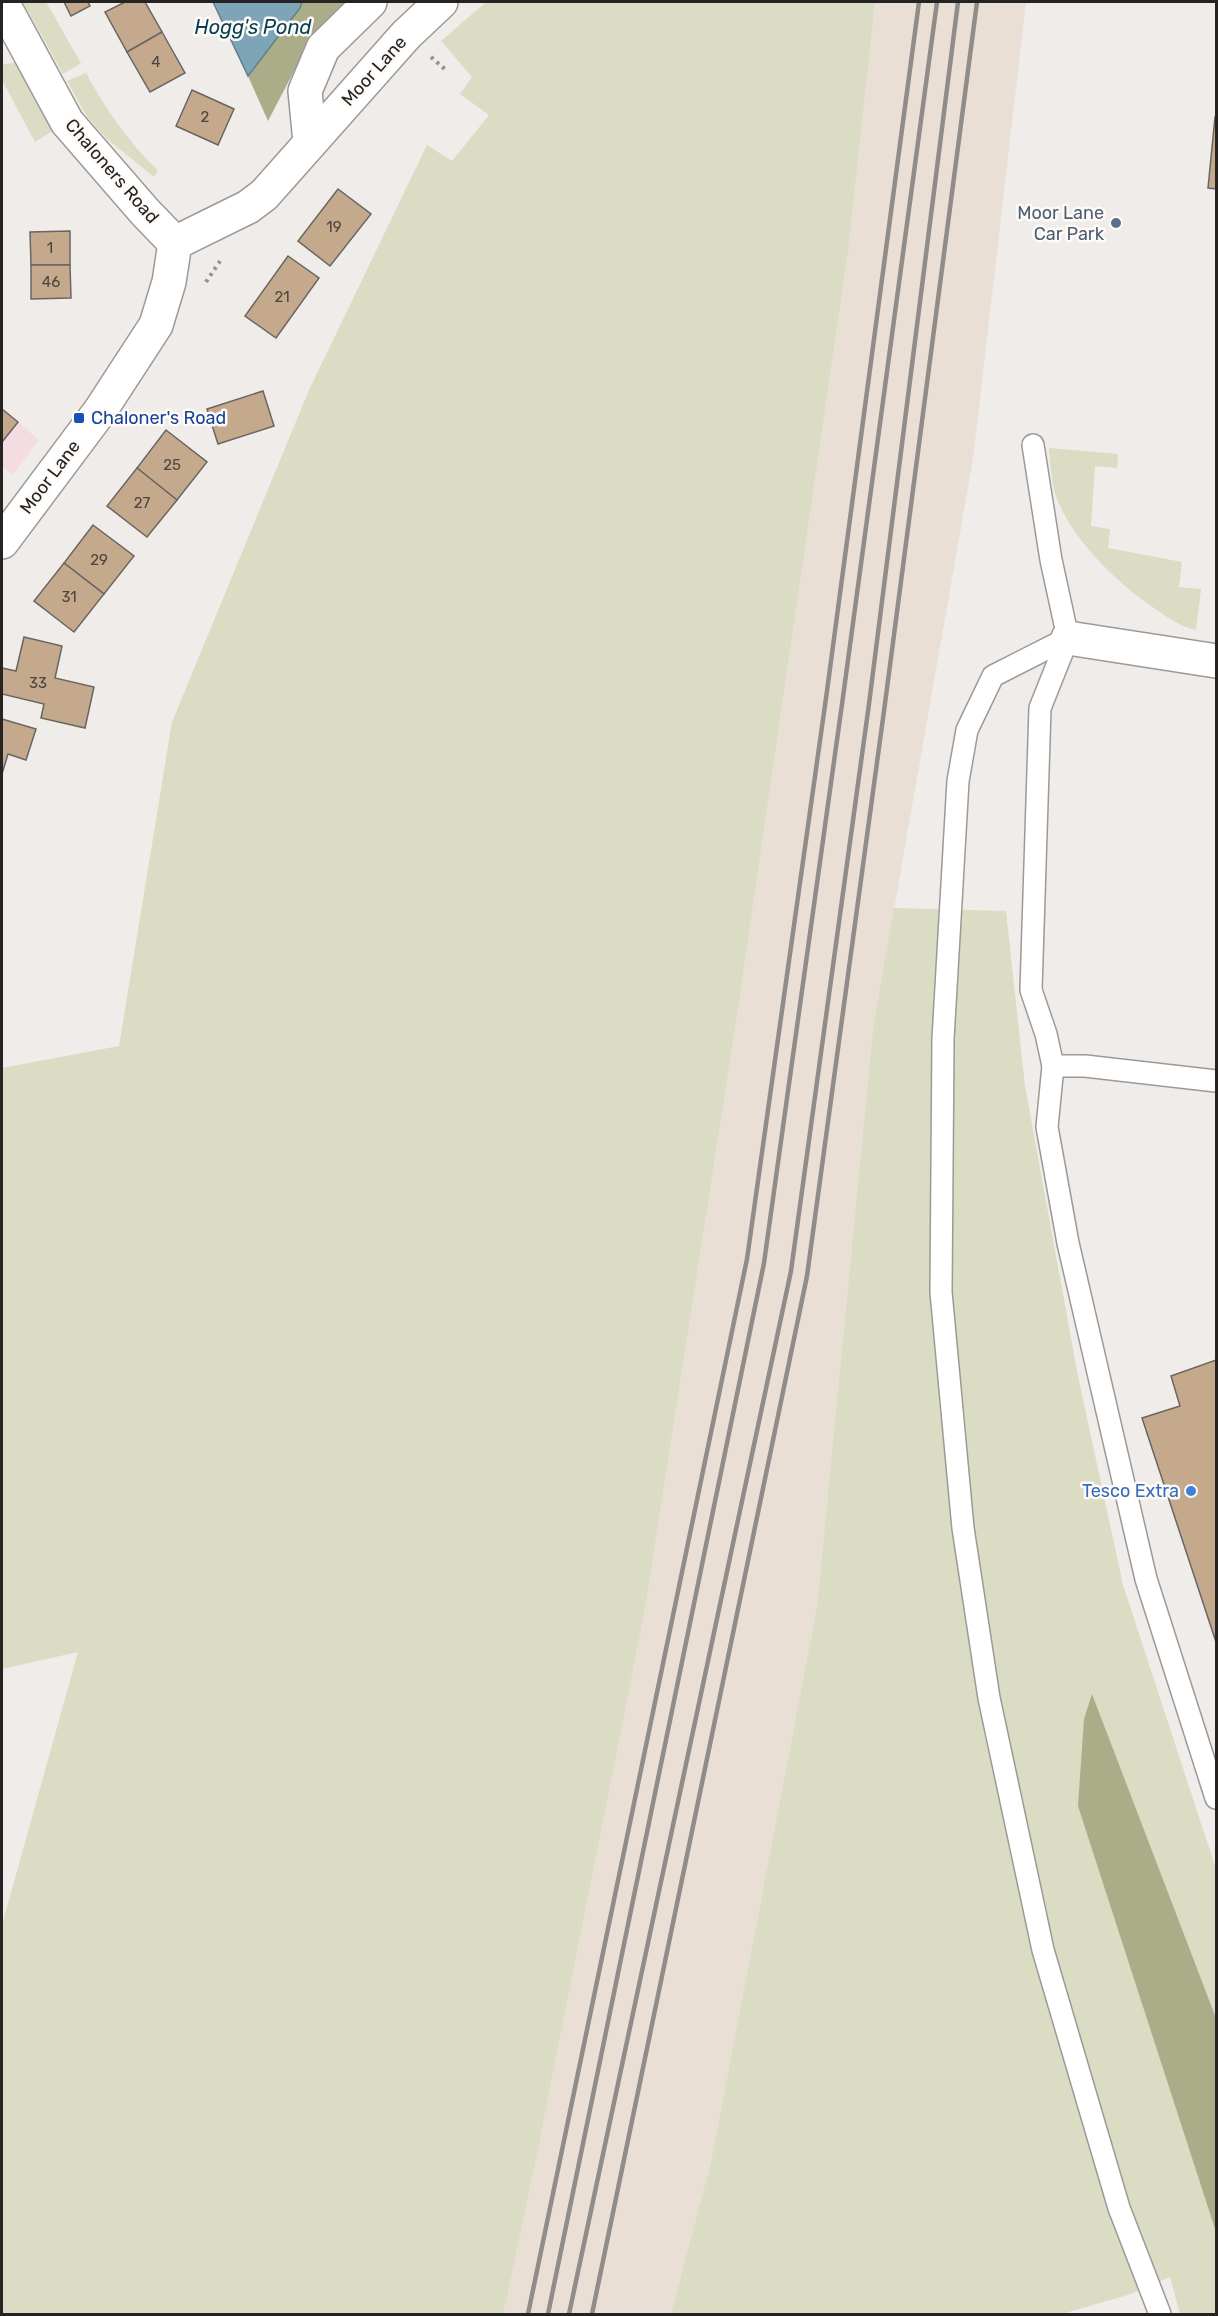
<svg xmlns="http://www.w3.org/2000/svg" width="1218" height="2316" viewBox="0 0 1218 2316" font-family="Rubik,sans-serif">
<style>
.commercial{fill:#f5dce3}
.built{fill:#e9dfd5}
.green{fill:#dadcc3}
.forest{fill:#abad89}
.water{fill:#7da4b7;stroke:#637e8b;stroke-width:1.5}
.building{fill:#c4a98c;stroke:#696662;stroke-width:1.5}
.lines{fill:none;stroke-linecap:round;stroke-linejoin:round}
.service-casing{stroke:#9d9996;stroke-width:24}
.minor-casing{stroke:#9d9996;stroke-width:36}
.tertiary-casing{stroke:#9d9996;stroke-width:36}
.path{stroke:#95918f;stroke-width:4;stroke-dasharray:3 4.5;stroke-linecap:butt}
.service{stroke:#fff;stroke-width:21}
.minor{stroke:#fff;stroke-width:33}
.tertiary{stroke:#fff;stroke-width:33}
.rail{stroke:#8f8c8a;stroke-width:4.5}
.service-dot{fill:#5c6f8a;stroke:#fefaf6;stroke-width:2}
.transit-dot{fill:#1a4fb4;stroke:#fefaf6;stroke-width:2}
.shop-dot{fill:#3f7fe0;stroke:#fefaf6;stroke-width:2}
.labels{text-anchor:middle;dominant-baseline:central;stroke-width:5;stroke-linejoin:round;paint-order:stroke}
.number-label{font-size:15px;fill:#4e453d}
.street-label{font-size:18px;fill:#262423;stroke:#fefaf6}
.service-label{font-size:18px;fill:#4e5e75;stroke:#fefaf6;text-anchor:end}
.transit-label{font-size:18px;fill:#164399;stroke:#fefaf6;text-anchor:start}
.shop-label{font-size:18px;fill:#366cbe;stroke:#fefaf6;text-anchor:end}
.water-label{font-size:20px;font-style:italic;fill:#063f54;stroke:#fefaf6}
</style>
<rect width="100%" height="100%" fill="#f0ece9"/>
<path class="commercial" d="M2 409 39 440 13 475 2 466Z"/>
<path class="built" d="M875 2H1026L973 459 873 1029 817 1607 711 2162 671 2314H502L645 1609 735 1029 848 252Z"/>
<g class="green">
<path d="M23 2H46L81 63 63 74Z"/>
<path d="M486 2H875L848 252 735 1029 645 1609 535 2163 503 2314H2V1925L78 1652 2 1669V1068L119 1046 172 722 309 390 427 145 452 161 489 115 460 94 472 77 441 41Z"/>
<path d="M16 62 54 130 35 142 2 80V65Z"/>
<path d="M86 73C106 110 128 141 158 171L154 177 106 138 86 115 67 81Z"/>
<path d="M1049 448 1118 454 1117 468 1095 466 1091 526 1110 529 1108 548 1182 562 1179 587 1201 589 1196 630C1178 626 1166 616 1151 606 1113 579 1068 536 1054 490 1051 476 1050 462 1049 448Z"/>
<path d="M894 908 1006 911 1025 1086 1078 1376 1123 1585 1216 1869V2018L1091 1695 1216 2224V2314H1180L1170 2277 1131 2294 1062 2314H671L711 2162 817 1607 873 1029Z"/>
</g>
<g class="forest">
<path d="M302 2H350L305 50 268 121 248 76 300 8Z"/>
<path d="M1092 1694 1216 2018V2232L1078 1806 1084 1719Z"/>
</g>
<path class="water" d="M213 2H302L300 8 248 76Z"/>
<g class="building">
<path d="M64 2H88L90 6 71 16Z"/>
<path d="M125 2H145L162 32 127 52 105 12Z"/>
<path d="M162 32 185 73 150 92 127 52Z"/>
<path d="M192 90 234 109 218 145 176 126Z"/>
<path d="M1215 117H1216V189L1208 188Z"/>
<path d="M338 189 371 214 330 266 298 241Z"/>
<path d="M70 231V265H31L30 232Z"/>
<path d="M288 256 319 278 276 338 245 316Z"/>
<path d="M31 265H70L71 298 31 299Z"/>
<path d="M263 391 274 426 218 444 207 409Z"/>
<path d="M2 409 18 422 2 442Z"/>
<path d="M166 430 207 462 177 500 137 468Z"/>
<path d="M137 468 177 500 147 537 107 506Z"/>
<path d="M93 525 134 556 104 594 64 563Z"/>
<path d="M64 563 104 594 74 632 34 601Z"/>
<path d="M24 637 62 646 55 678 94 687 85 728 41 718 44 704 2 694V668L16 671Z"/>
<path d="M2 719 36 729 26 760 8 754 2 774Z"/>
<path d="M1216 1360V1642L1142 1418 1180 1406 1171 1376Z"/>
</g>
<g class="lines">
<defs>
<g id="service">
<path d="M1033 445 1051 560 1068 638 1040 708 1031 990 1046 1034 1053 1066H1085L1216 1081"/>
<path d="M1068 638 993 676 967 730 958 781 943 1039 941 1292 963 1528 989 1698 1043 1950 1119 2208 1160 2314"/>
<path d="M1053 1066 1047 1127 1068 1243 1146 1579 1216 1798"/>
</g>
<g id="minor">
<path d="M2 2 67 122 145 212 175 243"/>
<path d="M310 142 305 91 323 48 370 2"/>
<path d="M1068 638 1216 661"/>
</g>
<path id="tertiary" d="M2 542 100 411 156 325 169 282 175 243 248 207 264 195 406 35 441 2"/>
</defs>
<use href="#service" class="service-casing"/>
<use href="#minor" class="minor-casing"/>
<use href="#tertiary" class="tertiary-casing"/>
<g class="path">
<path d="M431 57 447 71"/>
<path d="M206 282 220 261"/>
</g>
<use href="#service" class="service"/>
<use href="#minor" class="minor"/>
<use href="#tertiary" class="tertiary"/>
<g class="rail">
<path d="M528 2314 747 1259 827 691 919 2"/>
<path d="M548 2314 764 1263 843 697 937 2"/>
<path d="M569 2314 791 1271 869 704 958 2"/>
<path d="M592 2314 807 1276 884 711 977 2"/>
</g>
</g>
<circle class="service-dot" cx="1116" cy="223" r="6"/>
<rect class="transit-dot" x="73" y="412" width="12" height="12" rx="3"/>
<circle class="shop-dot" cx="1191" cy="1491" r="6"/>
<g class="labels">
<g class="number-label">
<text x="156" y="62">4</text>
<text x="205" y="117">2</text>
<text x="334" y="227">19</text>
<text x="50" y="248">1</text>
<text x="51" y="282">46</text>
<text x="282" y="297">21</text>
<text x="172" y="465">25</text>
<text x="142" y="503">27</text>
<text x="99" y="560">29</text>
<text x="69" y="597">31</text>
<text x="38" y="683">33</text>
</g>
<g class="street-label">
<text transform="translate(374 71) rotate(-48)">Moor Lane</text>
<text transform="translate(112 171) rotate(49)">Chaloners Road</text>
<text transform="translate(50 477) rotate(-53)">Moor Lane</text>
</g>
<g class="service-label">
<text x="1104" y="213">Moor Lane<tspan x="1104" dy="21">Car Park</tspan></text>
</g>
<g class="transit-label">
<text x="91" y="418">Chaloner's Road</text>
</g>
<g class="shop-label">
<text x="1179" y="1491">Tesco Extra</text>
</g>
<g class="water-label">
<text x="253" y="27">Hogg's Pond</text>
</g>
</g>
<rect width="1218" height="2316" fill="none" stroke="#262423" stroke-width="6"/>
</svg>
